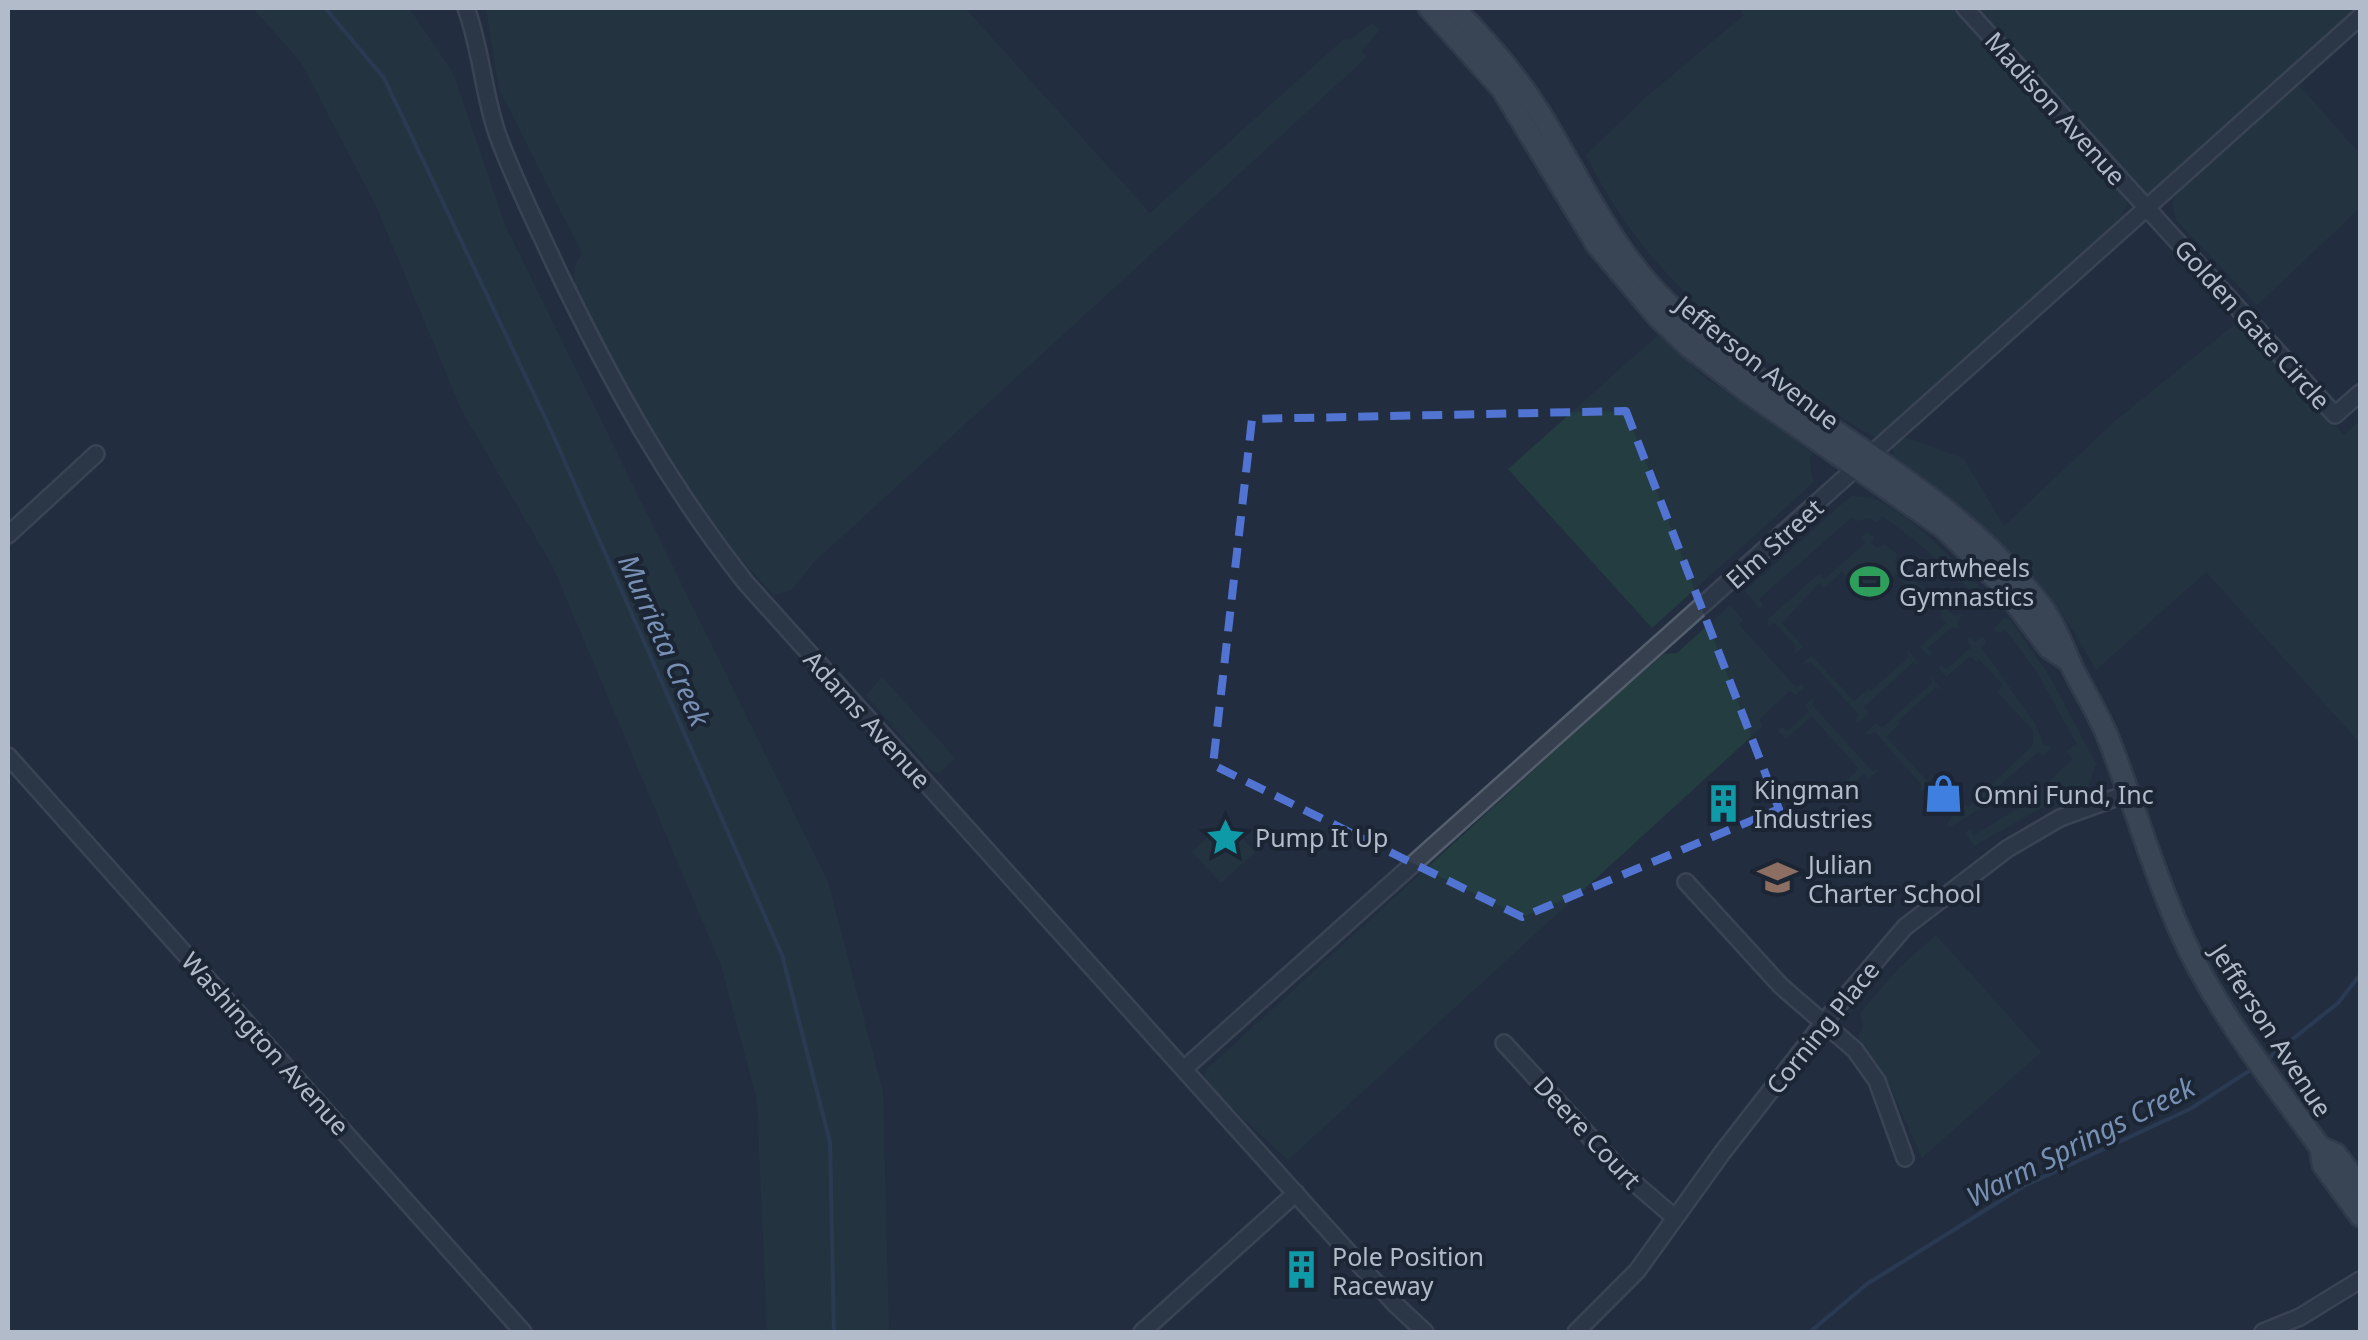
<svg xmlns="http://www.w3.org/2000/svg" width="2368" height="1340" viewBox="0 0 2368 1340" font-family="'Noto Sans',sans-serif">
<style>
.green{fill:#243d40}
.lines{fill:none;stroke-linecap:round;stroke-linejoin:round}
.stream{stroke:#344968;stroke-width:4}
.minor-casing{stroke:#545e6d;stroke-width:20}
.major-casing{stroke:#3f4958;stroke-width:25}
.minor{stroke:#36404f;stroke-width:15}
.major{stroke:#545f6f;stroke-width:20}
.marked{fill:none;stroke:#5174d3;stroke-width:8;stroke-dasharray:20 12;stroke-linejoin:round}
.labels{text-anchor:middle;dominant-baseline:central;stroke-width:8;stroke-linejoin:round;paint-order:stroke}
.street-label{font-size:25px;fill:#b2bbca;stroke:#1b2534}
.poi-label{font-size:25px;fill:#b2bbca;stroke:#1b2534;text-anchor:start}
.water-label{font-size:28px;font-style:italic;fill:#7790b4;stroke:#1b2534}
</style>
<rect width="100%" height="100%" fill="#222e3f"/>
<g class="green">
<path d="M253 8H409L453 73 505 225 828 882 883 1092 889 1332H767L757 1100 721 965 553 567 462 411 376 206 301 62Z"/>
<path d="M486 8H965L1150 213 1344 39 1350 40 1372 23 1380 30 1361 51 1367 57 814 562 791 590 774 595 714 530 640 417 575 284 574 268 582 253 499 89Z"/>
<path d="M1738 8H1955L2125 194 2127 205 2120 218 1878 437C1856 431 1833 409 1814 396 1715 326 1641 266 1586 155L1644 99 1744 15Z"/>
<path d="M1972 8H2358L2148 194 2138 190Z"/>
<path d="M2298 84 2360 154V208L2257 305 2176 220 2172 203 2179 192Z"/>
<path d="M2239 321 2344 435 2360 420V743L2206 572 2096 670C2043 570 1982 520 1893 455V446L1901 436 1963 458 2004 526 2115 421Z"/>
<path d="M1658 335 1703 376 1813 453 1810 456 1812 478 1815 481 1652 628 1508 469Z"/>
<path d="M1852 495C1859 498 1868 496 1875 499 1905 511 1965 569 1986 595L1973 605 1970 600 1975 595C1946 566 1915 539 1882 516L1877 522 1869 518 1857 521 1852 517 1759 599 1763 606 1759 608 1745 591Z"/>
<path d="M1867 532 1874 537 1871 543 1877 548 1884 544 1897 554 1895 563 1954 616 1962 614 1957 623 1960 629 1952 627 1928 648 1932 654 1928 656 1920 647 1946 623 1940 617 1943 614 1919 588 1913 592 1896 573 1871 595 1867 590 1862 593 1842 572 1824 588 1819 583 1782 623 1803 647 1794 654 1796 646 1774 622 1769 626 1767 620 1819 574 1825 579 1865 543 1861 537Z"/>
<path d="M1730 605 1743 620 1739 625 1796 687 1802 684 1804 688 1796 695 1789 691 1759 720 1762 726 1753 735 1288 1160 1210 1087 1204 1075 1206 1070 1606 704 1664 654 1677 653Z"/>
<path d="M2004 618 2010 620 2050 677 2096 764 2087 790 2059 798 1974 846 1965 832 1970 830 1974 835 2024 805 2073 759 2066 751 2077 744 2035 669 2005 629 1999 633 1994 629Z"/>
<path d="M1983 637 1986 642 1981 647 2035 724 2044 745 2052 747 2044 756 2038 752 1994 790 1995 798 1951 827 1947 824 1952 817 1936 800 1931 804 1929 800 1936 794 1955 813 1965 804 1968 807 2033 745V730L1997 692 2003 685 1979 659 1976 662 1970 656 1946 677 1939 668 1941 665 1947 669 1971 647 1967 641 1970 638 1976 642Z"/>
<path d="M1908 650 1920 666 1913 662 1864 707 1869 714 1857 723 1855 719 1859 715 1811 662 1803 664 1811 655 1854 701 1868 689 1871 691 1909 657 1906 653Z"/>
<path d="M1930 675 1942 690 1936 687 1898 721 1900 724 1886 737 1928 782V787L1919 792 1922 785 1875 732 1868 735 1866 733 1876 723 1882 728 1932 683Z"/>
<path d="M882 677 955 758 939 773 932 771 866 695Z"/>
<path d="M1815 697 1812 705 1872 771 1880 769 1869 778 1864 773 1844 793 1847 799 1844 801 1834 792 1859 769 1812 716 1786 738 1778 731 1782 727 1787 731 1809 712 1805 705Z"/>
<path d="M1226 821 1255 852 1221 883 1192 852Z"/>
<path d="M1936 935 2041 1052 1922 1158 1885 1075 1857 1042 1863 1025 1860 1013 1900 967Z"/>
</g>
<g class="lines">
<g class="stream">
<path d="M325 8 384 78 550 428 782 955 830 1142 834 1332"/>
<path d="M2265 1061 2338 1003 2360 975"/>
<path d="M1810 1332 1867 1284 2024 1186 2190 1109 2252 1069"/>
</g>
<defs>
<g id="minor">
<path d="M466 8C481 48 483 92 497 133 513 178 535 221 555 265 610 380 667 483 746 583L1395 1304 1425 1332"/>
<path d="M1965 8 2335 415 2360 393"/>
<path d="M8 535 96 454"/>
<path d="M8 756 523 1332"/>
<path d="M1686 882 1781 986 1855 1050 1877 1081 1905 1158"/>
<path d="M1504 1043 1624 1174 1674 1217"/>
<path d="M1185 1068 2360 17"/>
<path d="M1142 1332 1296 1193"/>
<path d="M1576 1332 1637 1271 1722 1153 1824 1022 1905 927 2007 849 2060 818 2129 793"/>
<path d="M2263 1332 2300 1317 2360 1280"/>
</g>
<g id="major">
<path d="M1429 8 1502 89 1597 245 1657 316 1688 346 1749 393 1945 529 2000 583 2049 648 2070 662"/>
<path d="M1454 8C1485 39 1516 75 1540 113 1580 178 1610 247 1665 301 1782 417 1946 476 2045 611 2057 629 2063 646 2071 665 2083 690 2099 714 2109 740 2134 803 2152 869 2180 931 2215 1009 2270 1078 2320 1147L2323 1165 2360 1216"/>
<path d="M2320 1147 2336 1154 2360 1186"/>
</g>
</defs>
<use href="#minor" class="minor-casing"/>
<use href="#major" class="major-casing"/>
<use href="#minor" class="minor"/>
<use href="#major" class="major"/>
</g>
<path d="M0 0H2368V1340H0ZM1626 411 1779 809 1522 917 1213 765 1252 419Z" fill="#222e3f" fill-opacity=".55" fill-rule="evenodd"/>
<path class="marked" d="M1626 411 1779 809 1522 917 1213 765 1252 419Z"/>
<defs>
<symbol id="stadium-bare" viewBox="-9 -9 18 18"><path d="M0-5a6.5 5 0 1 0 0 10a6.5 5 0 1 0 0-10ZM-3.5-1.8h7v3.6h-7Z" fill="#2e9e5b" stroke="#1b2534" stroke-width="2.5" paint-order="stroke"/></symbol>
<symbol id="shop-bare" viewBox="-9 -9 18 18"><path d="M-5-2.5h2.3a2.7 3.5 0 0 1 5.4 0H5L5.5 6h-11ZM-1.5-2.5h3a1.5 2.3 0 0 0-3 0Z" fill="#3f7fe0" stroke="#1b2534" stroke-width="2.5" paint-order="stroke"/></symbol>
<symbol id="building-bare" viewBox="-9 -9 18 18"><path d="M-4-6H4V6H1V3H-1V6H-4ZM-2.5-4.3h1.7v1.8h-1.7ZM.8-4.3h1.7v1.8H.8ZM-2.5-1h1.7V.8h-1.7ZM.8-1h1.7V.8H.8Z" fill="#0f9aa8" stroke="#1b2534" stroke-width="2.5" paint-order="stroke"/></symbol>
<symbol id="sight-bare" viewBox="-9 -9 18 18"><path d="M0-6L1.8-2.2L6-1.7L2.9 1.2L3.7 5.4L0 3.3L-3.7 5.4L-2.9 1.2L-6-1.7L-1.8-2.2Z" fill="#0f9aa8" stroke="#1b2534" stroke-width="2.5" paint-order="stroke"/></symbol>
<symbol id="school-bare" viewBox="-9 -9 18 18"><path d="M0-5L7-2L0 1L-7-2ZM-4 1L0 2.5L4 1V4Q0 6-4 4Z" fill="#8d6e63" stroke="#1b2534" stroke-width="2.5" paint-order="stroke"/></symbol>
</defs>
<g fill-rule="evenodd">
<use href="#stadium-bare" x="1842" y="554" width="55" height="55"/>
<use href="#shop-bare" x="1916" y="766" width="55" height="55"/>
<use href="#building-bare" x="1696" y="776" width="55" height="55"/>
<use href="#sight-bare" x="1198" y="810" width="55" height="55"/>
<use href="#school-bare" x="1750" y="850" width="55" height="55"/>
<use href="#building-bare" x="1274" y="1242" width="55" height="55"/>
</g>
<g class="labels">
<g class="street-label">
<text transform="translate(2056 108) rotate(48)">Madison Avenue</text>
<text transform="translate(2253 324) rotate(48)">Golden Gate Circle</text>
<text transform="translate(1758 362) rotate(38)">Jefferson Avenue</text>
<text transform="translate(1774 543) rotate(-42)">Elm Street</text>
<text transform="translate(868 719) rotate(48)">Adams Avenue</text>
<text transform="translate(1822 1027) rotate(-51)">Corning Place</text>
<text transform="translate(2272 1030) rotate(57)">Jefferson Avenue</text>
<text transform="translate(266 1043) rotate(48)">Washington Avenue</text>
<text transform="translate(1588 1132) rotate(47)">Deere Court</text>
</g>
<g class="poi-label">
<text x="1899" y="567">Cartwheels<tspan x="1899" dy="29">Gymnastics</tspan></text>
<text x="1754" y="789">Kingman<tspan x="1754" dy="29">Industries</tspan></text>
<text x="1974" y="794">Omni Fund, Inc</text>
<text x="1255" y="837">Pump It Up</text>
<text x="1808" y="864">Julian<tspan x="1808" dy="29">Charter School</tspan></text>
<text x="1332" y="1256">Pole Position<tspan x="1332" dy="29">Raceway</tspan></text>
</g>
<g class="water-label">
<text transform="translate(665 640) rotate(66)">Murrieta Creek</text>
<text transform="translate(2080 1141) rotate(-27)">Warm Springs Creek</text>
</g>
</g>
<rect width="2368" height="1340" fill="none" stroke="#b2bbca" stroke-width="20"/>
</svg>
